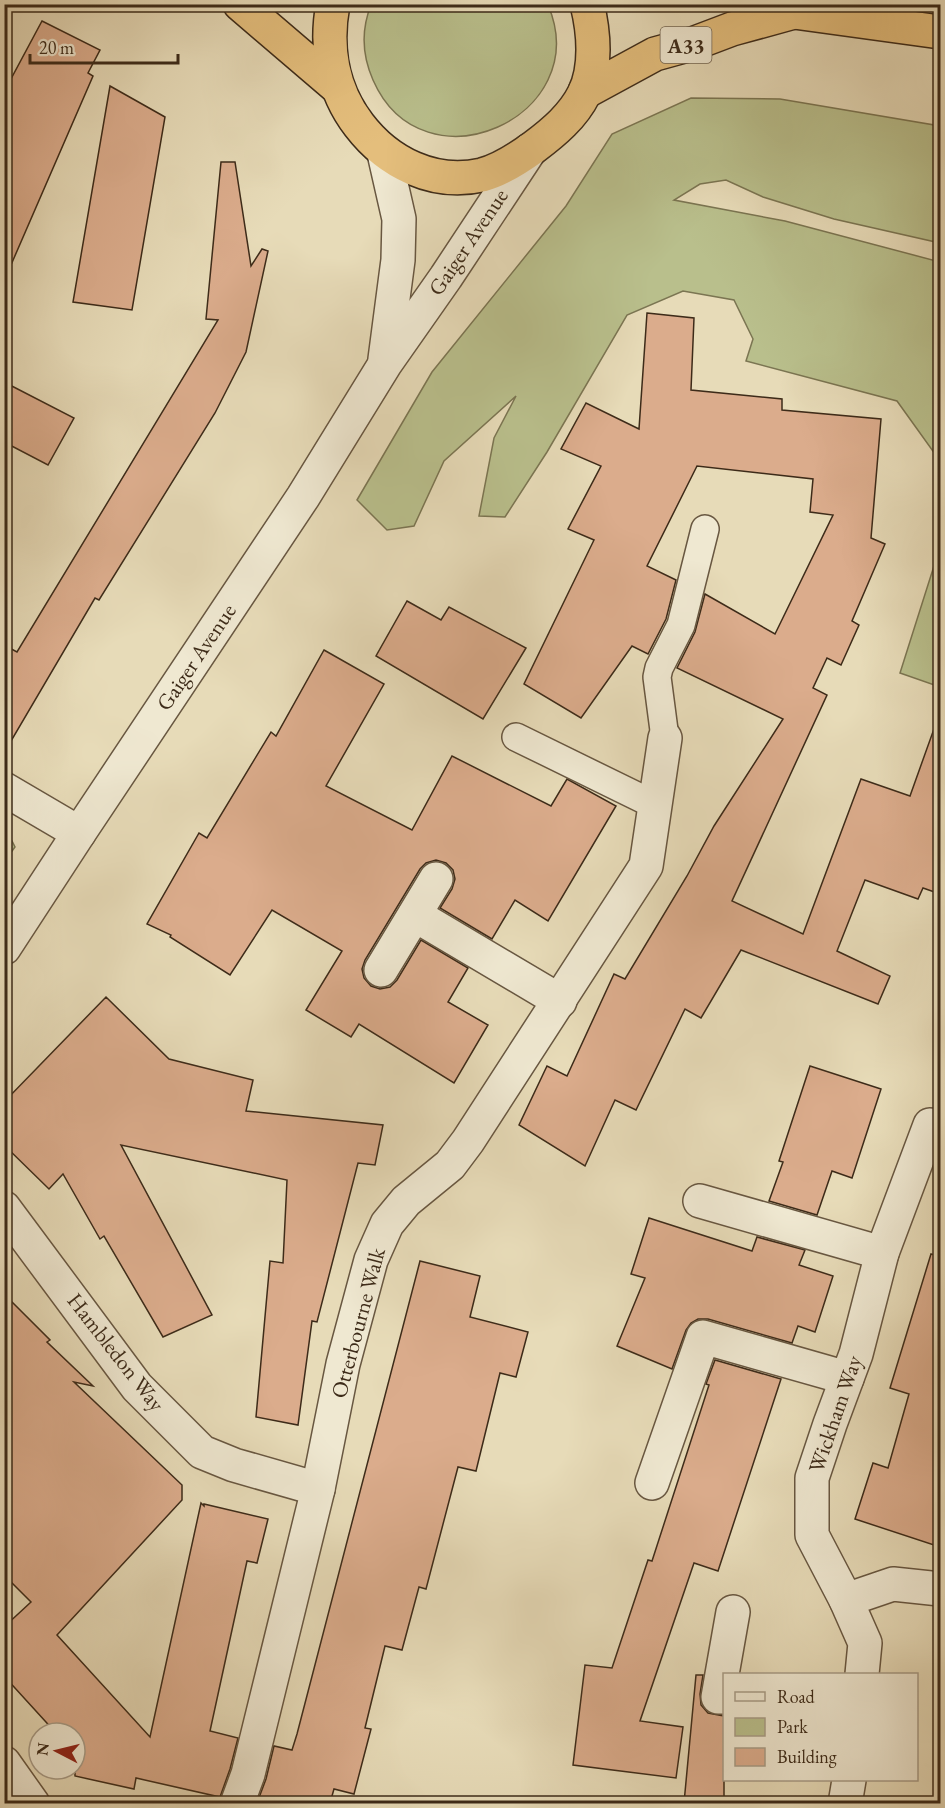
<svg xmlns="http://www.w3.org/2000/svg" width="945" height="1808" viewBox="0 0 945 1808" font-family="'EB Garamond',serif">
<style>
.green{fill:#b9bf8c;stroke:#7b7552;stroke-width:1.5}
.building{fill:#dbac8c;stroke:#3d2b19;stroke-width:1.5}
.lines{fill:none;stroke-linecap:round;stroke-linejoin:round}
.lane-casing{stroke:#685741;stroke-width:30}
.street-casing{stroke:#685741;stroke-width:36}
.highway-casing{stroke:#3d2b19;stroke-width:36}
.lane{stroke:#efe8d1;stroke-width:27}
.street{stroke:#efe8d1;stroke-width:33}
.highway{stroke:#e4be7c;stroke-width:33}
.labels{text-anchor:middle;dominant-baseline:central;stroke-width:4.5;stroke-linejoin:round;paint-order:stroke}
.shield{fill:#efe8d1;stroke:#726450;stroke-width:1.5}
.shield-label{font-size:21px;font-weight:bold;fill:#3d2b19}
.street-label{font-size:22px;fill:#3d2b19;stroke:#efe8d1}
</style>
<rect width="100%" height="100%" fill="#e7dbb8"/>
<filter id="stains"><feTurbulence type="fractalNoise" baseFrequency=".00333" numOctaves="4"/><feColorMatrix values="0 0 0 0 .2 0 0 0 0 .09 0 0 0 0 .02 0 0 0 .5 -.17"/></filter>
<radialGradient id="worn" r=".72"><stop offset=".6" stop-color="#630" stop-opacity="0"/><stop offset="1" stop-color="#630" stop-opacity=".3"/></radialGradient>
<g class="green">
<path d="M371 5H548C596 117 423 194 373 80 362 55 361 30 371 5Z"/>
<path d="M691 98 780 99 940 126V243L834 219 763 197 726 180 700 184 674 200 785 221 940 262V461L897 401 746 361 753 339 734 300 683 291 627 315 547 452 505 517 479 516 494 438 516 396 444 461 414 526 387 530 357 500 432 372 566 206 612 134Z"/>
<path d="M940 547V687L900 673Z"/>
<path d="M5 835 12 841 15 847 5 861Z"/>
</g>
<g class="building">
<path d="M42 21 100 50 88 73 93 76 4 281V92Z"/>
<path d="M110 86 165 117 132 310 73 302Z"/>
<path d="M221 162H235L251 266 262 249 268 251 246 352 215 413 99 600 95 598 4 753V645L17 652 218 320 206 319Z"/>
<path d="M647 313 694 318 691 390 782 399V410L881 419 871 538 885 544 852 621 859 625 841 665 827 658 813 688 827 695 732 901 803 934 861 779 910 796 935 726 940 727V894L923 888 918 899 865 880 837 951 890 976 878 1004 741 950 701 1018 685 1009 636 1110 615 1100 585 1166 519 1125 547 1066 567 1076 614 974 625 979 687 876 714 826 783 719 677 668 695 632 705 594 775 634 833 515 810 512 813 479 697 466 647 566 676 580 666 619 648 654 632 646 581 718 524 684 594 540 568 529 601 466 561 449 586 403 639 429Z"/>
<path d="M4 382 74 418 48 465 4 442Z"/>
<path d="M407 601 441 620 449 607 526 648 483 719 376 656Z"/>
<path d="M324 650 384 684 326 786 412 830 452 756 551 806 567 779 616 806 548 921 515 900 492 939 487 936 440 908 452 889 455 879 453 870 446 863 436 860 426 863 420 869 365 960 362 969 364 978 371 986 380 989 390 987 397 980 421 940 468 968 448 1002 488 1025 454 1083 359 1024 351 1037 306 1010 342 951 272 910 230 975 170 937 171 935 147 924 199 833 207 838 271 732 276 736Z"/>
<path d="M106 997 169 1059 253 1080 246 1111 383 1125 375 1165 358 1163 317 1322 312 1321 298 1425 256 1417 270 1261 283 1263 287 1180 121 1145 212 1315 163 1337 104 1236 100 1239 63 1174 49 1189 4 1145V1102Z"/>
<path d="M810 1066 881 1089 852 1178 832 1171 817 1215 769 1201 783 1162 779 1161Z"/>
<path d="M649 1218 752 1251 757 1237 805 1250 799 1265 833 1276 815 1332 798 1326 792 1343 708 1319H698L691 1323 686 1330 672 1369 617 1346 645 1278 631 1274Z"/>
<path d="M931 1254 940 1256V1547L855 1519 873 1463 888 1468 909 1394 890 1388Z"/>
<path d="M420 1261 480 1276 470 1317 528 1332 516 1377 500 1373 476 1471 458 1467 426 1589 419 1587 402 1650 385 1646 365 1728 371 1729 354 1794 334 1789 330 1803H257L266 1779 274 1746 292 1750 297 1734Z"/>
<path d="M4 1294 50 1340 47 1342 93 1386 74 1382 182 1485V1500L57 1635 150 1737 201 1503 204 1506V1504L268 1519 257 1563 247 1561 210 1731 238 1738 230 1769 220 1797 136 1778 134 1789 75 1776V1733H56L4 1676V1627L31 1602 4 1575Z"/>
<path d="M715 1360 781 1379 718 1571 694 1563 640 1721 683 1727 676 1778 573 1765 585 1665 612 1668 648 1560 652 1561 709 1385 706 1384Z"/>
<path d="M696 1675H703L700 1694 701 1705 708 1713 724 1716V1803H684Z"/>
</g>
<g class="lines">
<defs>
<g id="lane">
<path d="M516 737 655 805"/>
<path d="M665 738 657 677 659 668 681 625 705 529"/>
</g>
<g id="street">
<path d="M384 153 399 219 398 260 385 359"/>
<path d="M4 789 79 833"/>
<path d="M415 915 560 1001"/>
<path d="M4 948 79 833 303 497 385 364 446 277 530 150"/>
<path d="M381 970 436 879"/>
<path d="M700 1201 882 1253"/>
<path d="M4 1208 137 1387 202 1452 234 1465 318 1489"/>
<path d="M652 1483 703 1337 847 1378"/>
<path d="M846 1600 893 1584 940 1589"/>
<path d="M862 1674 865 1643 846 1600 812 1535V1478L830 1424 856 1354 882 1253 930 1125"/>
<path d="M724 1697H718L733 1612"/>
<path d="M4 1763 33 1804"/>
<path d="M237 1804 248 1774 318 1489 343 1364 371 1260 387 1224 406 1201 450 1165 468 1141 646 866 665 738"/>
<path d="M845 1804 849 1780"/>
</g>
<g id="highway">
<path d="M240 4 337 87"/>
<path d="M333 4C325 47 332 90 359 125 388 163 434 186 482 175 501 170 519 158 534 147 554 132 573 116 584 94 597 68 594 32 587 4"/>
<path d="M774 6 794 12 940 32"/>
<path d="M585 92 655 54 695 43 732 29 794 12"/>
</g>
</defs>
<use href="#lane" class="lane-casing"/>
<use href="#street" class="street-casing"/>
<use href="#highway" class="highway-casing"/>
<use href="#lane" class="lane"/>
<use href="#street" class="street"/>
<use href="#highway" class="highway"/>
</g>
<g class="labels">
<rect class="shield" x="660.5" y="27" width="51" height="36" rx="4.5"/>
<g class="shield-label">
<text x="686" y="45">A33</text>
</g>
<g class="street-label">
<text transform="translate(468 242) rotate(-56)">Gaiger Avenue</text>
<text transform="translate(196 657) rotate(-56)">Gaiger Avenue</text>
<text transform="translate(358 1323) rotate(-75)">Otterbourne Walk</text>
<text transform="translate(116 1352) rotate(52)">Hambledon Way</text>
<text transform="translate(835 1414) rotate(-71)">Wickham Way</text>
</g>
</g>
<rect width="945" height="1808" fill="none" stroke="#e7dbb8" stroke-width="24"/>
<rect x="6" y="6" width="933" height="1796" fill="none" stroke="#3d2b19" stroke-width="3"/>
<rect x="12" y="12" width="921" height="1784" fill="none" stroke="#3d2b19" stroke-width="1.5"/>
<rect x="723" y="1673" width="195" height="108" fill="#efe8d1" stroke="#a89c87" stroke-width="1.5"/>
<rect x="735" y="1692" width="30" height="9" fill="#efe8d1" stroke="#a89c87" stroke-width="1.5"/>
<text x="777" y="1703" font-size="18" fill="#3d2b19">Road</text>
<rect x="735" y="1718" width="30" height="18" fill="#b9bf8c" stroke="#a89c87" stroke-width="1.5"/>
<text x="777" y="1733" font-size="18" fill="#3d2b19">Park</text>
<rect x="735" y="1748" width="30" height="18" fill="#dbac8c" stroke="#a89c87" stroke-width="1.5"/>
<text x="777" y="1763" font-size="18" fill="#3d2b19">Building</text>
<g transform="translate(57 1751) rotate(277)"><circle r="28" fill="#efe8d1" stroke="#a89c87" stroke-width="1.5"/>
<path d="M0-4.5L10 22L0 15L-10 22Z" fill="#8f2418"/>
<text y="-9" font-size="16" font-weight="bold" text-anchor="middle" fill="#3d2b19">N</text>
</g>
<path d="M30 54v9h148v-9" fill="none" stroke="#3d2b19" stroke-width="3"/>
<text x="39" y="54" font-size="18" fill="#3d2b19" stroke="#efe8d1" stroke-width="4.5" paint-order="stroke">20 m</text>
<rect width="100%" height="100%" filter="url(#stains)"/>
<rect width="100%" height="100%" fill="url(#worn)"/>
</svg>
